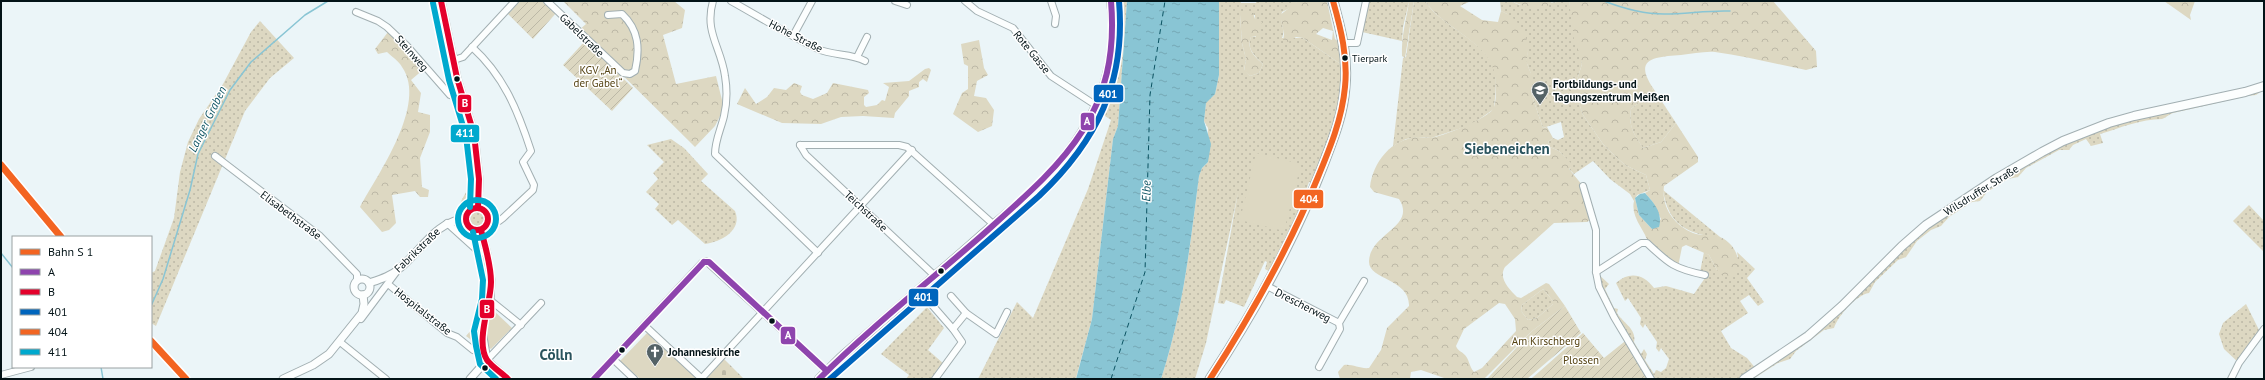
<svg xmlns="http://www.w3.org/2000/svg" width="2265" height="380" viewBox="0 0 2265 380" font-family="'PT Sans',sans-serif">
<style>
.grass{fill:url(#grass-dots);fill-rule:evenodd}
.forest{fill:url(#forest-crowns);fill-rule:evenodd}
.cemetery{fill:url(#cemetery-stones)}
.park{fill:#ddd8c2}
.garden{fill:url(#garden-furrows)}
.water{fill:url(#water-ripples)}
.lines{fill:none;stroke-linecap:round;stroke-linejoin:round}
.stream{stroke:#89c5d4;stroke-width:1.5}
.ferry{stroke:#0a5261;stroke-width:1;stroke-dasharray:5 4;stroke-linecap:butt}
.minor-casing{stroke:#a2afb2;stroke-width:8}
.tertiary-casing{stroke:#a2afb2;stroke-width:9}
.secondary-casing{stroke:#a2afb2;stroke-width:10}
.primary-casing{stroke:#a2afb2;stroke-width:11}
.minor{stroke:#fcfefe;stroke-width:6}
.tertiary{stroke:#fcfefe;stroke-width:7}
.secondary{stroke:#fcfefe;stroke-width:8}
.primary{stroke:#fcfefe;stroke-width:9}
.bus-1-casing{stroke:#fff;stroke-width:9}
.bus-2-casing{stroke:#fff;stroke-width:9}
.bus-3-casing{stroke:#fff;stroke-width:9}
.bus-4-casing{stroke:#fff;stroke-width:9}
.bus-5-casing{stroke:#fff;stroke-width:9}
.bus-1{stroke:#8e44ad;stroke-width:6}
.bus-2{stroke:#e4002b;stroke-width:6}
.bus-3{stroke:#0065bd;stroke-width:6}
.bus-4{stroke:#f26522;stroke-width:6}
.bus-5{stroke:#00a9ce;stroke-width:6}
.rail-1-casing{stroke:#fff;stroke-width:10}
.rail-1{stroke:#f36421;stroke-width:7}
.bus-dot{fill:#031317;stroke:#fff;stroke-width:1.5}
.labels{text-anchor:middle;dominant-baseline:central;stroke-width:3;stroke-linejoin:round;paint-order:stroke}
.bus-label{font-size:10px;fill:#031317;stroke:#fff;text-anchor:start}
.street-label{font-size:11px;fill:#031317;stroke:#fff}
.park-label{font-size:11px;fill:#554313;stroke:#fff}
.poi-label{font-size:11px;font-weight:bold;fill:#031317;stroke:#fff;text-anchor:start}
.water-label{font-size:12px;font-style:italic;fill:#0a5261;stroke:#fff}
.district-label{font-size:15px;font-weight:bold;fill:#29535d;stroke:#fff}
.line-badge{stroke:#fff;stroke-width:1.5}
.badge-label{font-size:11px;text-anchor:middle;font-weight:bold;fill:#fff}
</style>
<defs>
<pattern id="grass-dots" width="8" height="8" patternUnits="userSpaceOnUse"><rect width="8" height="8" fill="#ddd8c2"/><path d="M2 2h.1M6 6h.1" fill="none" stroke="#bcb8a6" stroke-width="1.8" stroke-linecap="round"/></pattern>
<pattern id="forest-crowns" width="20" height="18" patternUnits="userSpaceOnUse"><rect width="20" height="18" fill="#ddd8c2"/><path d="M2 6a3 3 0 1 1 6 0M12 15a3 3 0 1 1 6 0" fill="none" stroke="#bcb8a6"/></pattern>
<pattern id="cemetery-stones" width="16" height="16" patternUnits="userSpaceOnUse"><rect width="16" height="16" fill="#ddd8c2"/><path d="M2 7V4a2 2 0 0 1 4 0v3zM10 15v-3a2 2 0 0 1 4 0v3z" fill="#bcb8a6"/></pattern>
<pattern id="garden-furrows" width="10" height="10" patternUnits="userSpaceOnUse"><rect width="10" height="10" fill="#ddd8c2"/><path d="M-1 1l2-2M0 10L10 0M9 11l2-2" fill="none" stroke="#bcb8a6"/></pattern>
<pattern id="water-ripples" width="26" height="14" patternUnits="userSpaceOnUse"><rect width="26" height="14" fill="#89c5d4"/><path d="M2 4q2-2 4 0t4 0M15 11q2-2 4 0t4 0" fill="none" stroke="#75a8b5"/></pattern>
</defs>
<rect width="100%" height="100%" fill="#ebf5f8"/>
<g class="grass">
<path d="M1118 1H1127L1118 126 1113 139 1092 319 1076 378 978 379 1017 302 1033 318 1088 189 1111 120 1099 112C1121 81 1123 38 1118 1Z"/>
<path d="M1219 1H1240L1241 3H1256V1H1298L1292 7 1282 12C1279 22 1286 29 1282 38H1303L1342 65C1343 107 1327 144 1313 183L1309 182 1297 217 1272 273 1265 269 1267 262 1265 261 1244 307 1226 300 1224 304 1218 303 1238 193 1206 343 1195 379H1161C1183 312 1190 245 1199 176L1202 168 1208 162V128L1204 121 1206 102 1215 94 1219 75ZM1240 15H1255L1256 37H1251C1246 49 1255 56 1263 64L1259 73 1250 76 1244 70 1246 59 1242 43Z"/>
<path d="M1368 1 1409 2 1403 27 1402 41 1362 32Z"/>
<path d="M1414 1H1425C1441 27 1489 42 1495 72 1497 84 1495 97 1494 109L1471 125 1431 138 1419 137 1406 139 1393 146 1403 58 1406 57Z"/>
<path d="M1500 1H1510L1520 5 1569 1 1582 64 1577 80V97L1583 115 1603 144 1615 156 1625 165 1646 175 1650 190 1637 195 1634 201 1630 194 1610 179 1593 161 1574 174 1569 169 1572 165 1559 151 1550 147 1548 142 1553 138 1558 140 1564 137 1561 122 1543 128 1531 93V74L1526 61 1528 51 1507 14 1501 11Z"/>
<path d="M260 21 294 58 270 78 245 111 156 326 151 323V273L155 271 174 218 180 172 188 142 199 119 223 84 251 32Z"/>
<path d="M1653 88 1676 123 1661 142 1643 148C1634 134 1628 126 1631 109L1651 93Z"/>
<path d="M2262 91 2256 95 2248 96 2173 113C2169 114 2166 118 2162 119 2141 119 2120 128 2100 134L2103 143 2091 146 2086 139 2073 145 2069 150H2059L2026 168 2018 177 2008 179 1987 192 1980 201 1972 202 1949 217 1941 226 1931 230 1917 241 1906 257 1898 260 1875 282 1869 293C1856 295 1838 316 1834 328L1824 330 1796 351 1790 359 1778 363 1753 379H1651L1614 317 1596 272 1609 284 1605 289 1614 308 1618 309 1617 313C1623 323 1637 329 1634 342L1641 354 1644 349 1647 354 1645 360 1654 374 1656 370 1661 372 1666 368 1669 359 1661 348 1659 352 1656 348 1657 342 1645 324 1643 328 1640 324 1641 318 1628 298 1625 301 1616 283C1629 271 1644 274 1654 288L1666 286 1694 294 1707 275 1700 272 1704 252 1709 255 1717 270 1738 257 1737 252 1755 269 1747 278 1764 302 1758 306 1749 295 1740 301 1748 313 1721 331 1731 348 1747 358 1757 370 1795 346 1902 246 1997 178 2088 130Z"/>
<path d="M671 139 684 148 708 174 701 181 735 211C743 230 721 242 705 244L678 220 672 225 655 209 659 204 646 192 658 179 653 173 664 162 647 145Z"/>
<path d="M472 181 470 195 461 207 460 206 458 207Z"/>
<path d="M1663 190 1720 237C1688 235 1668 225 1663 190Z"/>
<path d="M2249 205 2264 221V252L2233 221Z"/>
<circle cx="477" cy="219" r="7"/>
<path d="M1543 289 1553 301V304L1537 318 1528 320 1521 311 1522 305Z"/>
<path d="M2246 304 2261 334 2239 363 2224 349 2219 334 2223 323Z"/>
<path d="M927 307 944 328 928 350 944 364 932 379H906L909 375 881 354Z"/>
</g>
<g class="forest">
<path d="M563 1H674L685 10 682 28 663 35 676 84 716 76 724 108 715 126 695 147C656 108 617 70 578 31L586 24Z"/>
<path d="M1298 1H1327L1335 39 1340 43 1338 47 1341 50 1342 65 1303 38 1296 37 1285 44 1283 42 1284 34 1280 15ZM1323 28 1333 31 1332 40 1316 34Z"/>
<path d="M1407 1H1414L1405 58 1402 56C1401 37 1406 21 1409 2Z"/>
<path d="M1425 1H1471L1460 6 1482 20 1498 22 1501 11C1517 17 1528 33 1528 51 1528 55 1526 59 1527 63 1530 74 1538 82 1531 93L1543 128 1547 127 1553 138 1548 142 1550 147 1559 151 1573 165 1569 169 1583 186 1593 218 1587 222 1554 223 1505 267C1498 278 1509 289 1517 297L1521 298 1546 283 1549 284 1565 306 1532 331 1484 379H1447L1421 370 1411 372 1410 379H1340L1338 372 1344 365C1353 364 1360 369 1369 368L1381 350 1387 328 1409 306C1410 278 1368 280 1369 261 1370 233 1417 227 1399 199L1374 192 1370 187C1373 162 1391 139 1418 137 1422 137 1426 138 1430 138 1441 137 1487 119 1493 109 1497 103 1496 84 1495 76 1491 42 1443 29 1425 1ZM1543 289 1553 301V304L1537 318 1528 320 1521 311 1522 305ZM1499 303 1505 304 1515 319 1516 331 1482 368 1474 372C1469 366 1469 359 1465 355 1461 351 1458 351 1456 346L1464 329Z"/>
<path d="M1510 1H1552C1542 17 1523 5 1510 1Z"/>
<path d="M1569 1H1773L1816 51 1817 67 1806 70C1776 64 1745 56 1715 52 1705 51 1692 54 1681 55 1657 57 1632 57 1653 88L1651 93 1631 109C1628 126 1634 134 1643 148L1661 142 1676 123 1698 157V162L1664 186C1661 207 1674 225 1693 233 1701 236 1712 234 1720 237 1736 244 1742 261 1736 275L1723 276 1717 270 1709 255 1686 245 1682 247 1678 267 1648 243C1646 230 1628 216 1635 198L1639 215 1652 229 1661 219 1652 201 1645 193 1650 190 1646 175 1625 165 1615 156 1603 144 1583 115 1577 97V80L1582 64 1574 39Z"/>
<path d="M2164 1H2195L2190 15 2191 20Z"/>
<path d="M1243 13H1253L1255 19 1262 22 1259 36 1251 37C1246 49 1255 57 1263 64L1259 73 1250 76 1244 71 1246 59 1242 43 1240 15Z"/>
<path d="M388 32 424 69 411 80 421 93 418 112 430 115V132L420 158 422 187 429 190 428 197H420L415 191 392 195 396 223 389 230 382 232 360 207C378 174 428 104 402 67 399 61 391 56 387 52L378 54 375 49Z"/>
<path d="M979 40 984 68 988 75 977 81 974 96 986 98 994 110 992 126 978 132 953 114 962 93 968 89V66L964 64 961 44Z"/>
<path d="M929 68 931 70 927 82 923 79 919 82V87L909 91V96L895 113 894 118 863 116 841 117 821 124 782 123 737 104 745 88 756 104 767 97 774 88 786 90 794 83 802 86 800 92 802 95 813 99 827 93 833 83 868 90 869 93 864 97V105L866 107 877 105 882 100 885 101 889 87 883 83 909 81 925 69Z"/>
</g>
<path class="cemetery" d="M724 359 744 379H706Z"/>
<g class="park">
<path d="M1256 153 1301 164 1284 231 1240 220Z"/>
<path d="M494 311 512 328 491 349 484 345H478L466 336 478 322Z"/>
<path d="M647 333 696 378 640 379 620 361Z"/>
</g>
<g class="garden">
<path d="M520 1H544L556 13 533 39 508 14Z"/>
<path d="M585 41 633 88 612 111 563 65Z"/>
<path d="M1565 306 1581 333 1527 379H1487L1532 331Z"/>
<path d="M1583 333 1604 358 1624 342H1626L1648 379H1531Z"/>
</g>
<g class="water">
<path d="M1127 1H1219V75L1215 94 1206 103 1204 121 1211 144 1208 162 1202 168 1199 176C1190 245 1183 312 1161 379H1076L1092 319 1113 139 1118 126Z"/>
<path d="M1645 193C1654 203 1663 213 1659 227L1652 229 1639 215 1635 198 1640 194Z"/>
</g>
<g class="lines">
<g class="stream">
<path d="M1604 1C1622 8 1645 14 1664 14 1687 14 1708 10 1730 11"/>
<path d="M1 253 13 268"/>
<path d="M151 306 163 279 190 190 198 154 230 90 251 62 305 15 328 1"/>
<path d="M101 367 103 379"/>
</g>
<path class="ferry" d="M1111 379 1145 272 1150 95 1165 1"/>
<defs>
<g id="minor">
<path d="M547 1 623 73 630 74 635 71C640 49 639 30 622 14L608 15"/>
<path d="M713 1C704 32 721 47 725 76 727 88 727 103 724 116 721 129 715 140 715 154L818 253"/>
<path d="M731 1C760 17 788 35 818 49 833 56 851 53 865 61"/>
<path d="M895 1 907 5"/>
<path d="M965 1 977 11 1013 28 1051 76 1097 106"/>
<path d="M1051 1 1056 16 1055 24"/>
<path d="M356 12 378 21 387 27 407 46 450 95 458 98 463 97"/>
<path d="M793 36 812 1"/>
<path d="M1343 43H1357L1366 1"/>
<path d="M472 47C504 76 518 111 531 151L523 162 534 185 533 190 503 218 499 221 489 220"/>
<path d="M857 57 867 37"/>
<path d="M454 60 463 57 515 1"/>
<path d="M800 145H899L907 147 993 224"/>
<path d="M800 145 806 155 935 276"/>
<path d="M215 156 320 236 357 274V281"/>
<path d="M1583 186 1596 230V272L1599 287 1614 317 1651 379"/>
<path d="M447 223 478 251 487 254"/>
<path d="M1596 272 1641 243H1647C1669 264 1675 269 1705 275"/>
<path d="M388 284 447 333 457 337 473 350"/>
<path d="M1267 286 1339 323"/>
<path d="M919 290 953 329 962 342 935 379"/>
<path d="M951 296 966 313"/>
<path d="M490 300 521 325"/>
<path d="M361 319 397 271"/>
<path d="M644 325 701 378"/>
<path d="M953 329 966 313 996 334 1007 312"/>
<path d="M340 342 386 379"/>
<path d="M613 359 634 379"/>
<path d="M1319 367 1340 329 1339 323 1364 281"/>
<path d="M1 375 31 367"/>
<path d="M508 379 487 360 541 303"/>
<path d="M594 379 702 263 706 261 827 371"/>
<path d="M701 379 912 150"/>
<path d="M2231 379 2239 363 2264 329"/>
</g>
<g id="tertiary">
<path d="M441 1 457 78 474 134 479 179 478 207"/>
<circle cx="477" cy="219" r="11"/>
<circle cx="362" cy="287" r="8"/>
<path d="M369 283C381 279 391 276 400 268 421 251 436 220 466 219"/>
<path d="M283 379 313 365 329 354 362 313 364 304 363 295"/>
<path d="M470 379 487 360 482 331 490 300 491 280 487 254 481 230"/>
</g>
<g id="secondary">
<path d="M819 379 840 358C885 318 932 279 977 239 998 220 1021 203 1041 183 1090 134 1122 71 1111 1"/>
<path d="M1744 379 1808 336 1842 306 1902 246 1926 225 1997 178 2042 152 2063 141 2109 123 2134 116 2245 92 2264 86"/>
</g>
<path id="primary" d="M1210 379C1254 312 1293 243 1322 168 1332 142 1343 116 1345 87 1348 57 1341 30 1333 1"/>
</defs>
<use href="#minor" class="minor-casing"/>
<use href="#tertiary" class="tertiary-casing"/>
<use href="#secondary" class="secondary-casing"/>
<use href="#primary" class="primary-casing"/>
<use href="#minor" class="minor"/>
<use href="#tertiary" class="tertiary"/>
<use href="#secondary" class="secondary"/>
<use href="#primary" class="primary"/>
<defs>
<g id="bus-1">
<path d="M704 262H709L827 371"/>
<path d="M594 379 704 262"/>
<path d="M819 379C870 328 926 284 980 237 1059 166 1121 118 1111 1"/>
</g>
<g id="bus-2">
<path d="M441 1 457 78 474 134 479 179 478 207"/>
<circle cx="477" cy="219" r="11"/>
<path d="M481 230C485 246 491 264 491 282 491 304 475 341 487 360 492 367 502 373 508 379"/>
</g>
<path id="bus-3" d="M830 379 1039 196C1097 141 1126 82 1119 1"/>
<path id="bus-4" d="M1210 379C1252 314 1289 248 1318 177 1330 148 1342 119 1345 87 1348 58 1341 29 1333 1"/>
<g id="bus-5">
<path d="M433 3 449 80 466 136 471 179 470 207"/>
<circle cx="477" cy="219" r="19"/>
<path d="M473 232 483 280 482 299 474 331 476 346 480 364 496 379"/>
</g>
</defs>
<use href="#bus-1" class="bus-1-casing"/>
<use href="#bus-2" class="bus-2-casing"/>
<use href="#bus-3" class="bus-3-casing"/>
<use href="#bus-4" class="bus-4-casing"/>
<use href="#bus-5" class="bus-5-casing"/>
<use href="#bus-1" class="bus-1"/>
<use href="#bus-2" class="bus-2"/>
<use href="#bus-3" class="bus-3"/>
<use href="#bus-4" class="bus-4"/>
<use href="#bus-5" class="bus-5"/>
<defs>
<g id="rail-1">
<path d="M1 165 61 237"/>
<path d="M151 341 186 379"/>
</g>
</defs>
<use href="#rail-1" class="rail-1-casing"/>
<use href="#rail-1" class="rail-1"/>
</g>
<defs>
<symbol id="university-pin" viewBox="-11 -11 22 30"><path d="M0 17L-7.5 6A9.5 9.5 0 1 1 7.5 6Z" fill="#546266" stroke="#fff"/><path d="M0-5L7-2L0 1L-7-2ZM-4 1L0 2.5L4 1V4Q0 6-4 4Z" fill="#fff"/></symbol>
<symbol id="church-pin" viewBox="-11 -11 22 30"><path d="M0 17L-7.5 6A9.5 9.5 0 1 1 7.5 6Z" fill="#546266" stroke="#fff"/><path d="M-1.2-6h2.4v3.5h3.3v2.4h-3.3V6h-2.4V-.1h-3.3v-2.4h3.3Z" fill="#fff"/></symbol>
</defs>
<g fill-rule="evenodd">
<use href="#university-pin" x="1530" y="80" width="20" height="27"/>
<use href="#church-pin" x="645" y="342" width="20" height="27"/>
</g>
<g class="bus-dot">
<circle cx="1345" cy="58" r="3.5"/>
<circle cx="457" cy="79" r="3.5"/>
<circle cx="941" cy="271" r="3.5"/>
<circle cx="772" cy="321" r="3.5"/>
<circle cx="622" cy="350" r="3.5"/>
<circle cx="485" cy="368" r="3.5"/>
</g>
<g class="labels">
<g class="bus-label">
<text x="1352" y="58">Tierpark</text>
</g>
<g class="street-label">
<text transform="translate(582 35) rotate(44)">Gabelstraße</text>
<text transform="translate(796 36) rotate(27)">Hohe Straße</text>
<text transform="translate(1032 52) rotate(51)">Rote Gasse</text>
<text transform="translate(412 53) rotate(48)">Steinweg</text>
<text transform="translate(1981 190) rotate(-32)">Wilsdruffer Straße</text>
<text transform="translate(866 211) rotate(43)">Teichstraße</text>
<text transform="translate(291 215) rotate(37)">Elisabethstraße</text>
<text transform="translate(417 250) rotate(-44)">Fabrikstraße</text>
<text transform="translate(1303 305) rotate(27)">Drescherweg</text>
<text transform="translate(423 311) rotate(38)">Hospitalstraße</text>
</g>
<g class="park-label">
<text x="598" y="70">KGV „An<tspan x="598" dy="13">der Gabel“</tspan></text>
<text x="1546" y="341">Am Kirschberg</text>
<text x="1581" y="360">Plossen</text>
</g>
<g class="poi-label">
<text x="1553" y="84">Fortbildungs- und<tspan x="1553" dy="13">Tagungszentrum Meißen</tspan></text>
<text x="668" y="352">Johanneskirche</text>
</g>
<g class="water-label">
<text transform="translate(207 119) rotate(-64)">Langer Graben</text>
<text transform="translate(1146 191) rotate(-89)">Elbe</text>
</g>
<g class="district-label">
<text x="1507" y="148">Siebeneichen</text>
<text x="556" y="354">Cölln</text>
</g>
</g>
<g class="line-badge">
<rect x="1093" y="84" width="31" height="19" rx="4" fill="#0065bd"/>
<rect x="457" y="94" width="15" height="19" rx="4" fill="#e4002b"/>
<rect x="1080" y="112" width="15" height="19" rx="4" fill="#8e44ad"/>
<rect x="450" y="124" width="30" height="19" rx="4" fill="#00a9ce"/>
<rect x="1293" y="189" width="31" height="20" rx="4" fill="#f26522"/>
<rect x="908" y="288" width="31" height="19" rx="4" fill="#0065bd"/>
<rect x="479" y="299" width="16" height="20" rx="4" fill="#e4002b"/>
<rect x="780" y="326" width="16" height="19" rx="4" fill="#8e44ad"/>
</g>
<g class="badge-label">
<text x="1108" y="98">401</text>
<text x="465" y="107">B</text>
<text x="1087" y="125">A</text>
<text x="465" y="137">411</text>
<text x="1309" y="203">404</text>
<text x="923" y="301">401</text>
<text x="487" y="313">B</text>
<text x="788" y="339">A</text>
</g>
<rect width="2265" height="380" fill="none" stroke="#031317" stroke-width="4"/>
<rect x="12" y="236" width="140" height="132" fill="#ffffff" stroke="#9aa1a2"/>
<rect x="20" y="249" width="20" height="6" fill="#f36421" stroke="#9aa1a2"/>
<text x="48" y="256" font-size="12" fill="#031317">Bahn S 1</text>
<rect x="20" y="269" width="20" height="6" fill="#8e44ad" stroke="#9aa1a2"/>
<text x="48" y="276" font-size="12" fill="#031317">A</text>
<rect x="20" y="289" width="20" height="6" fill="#e4002b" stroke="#9aa1a2"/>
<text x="48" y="296" font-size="12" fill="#031317">B</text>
<rect x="20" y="309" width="20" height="6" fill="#0065bd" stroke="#9aa1a2"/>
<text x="48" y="316" font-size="12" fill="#031317">401</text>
<rect x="20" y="329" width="20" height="6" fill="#f26522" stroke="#9aa1a2"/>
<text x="48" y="336" font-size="12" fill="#031317">404</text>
<rect x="20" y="349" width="20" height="6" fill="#00a9ce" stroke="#9aa1a2"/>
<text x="48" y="356" font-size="12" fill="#031317">411</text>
</svg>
